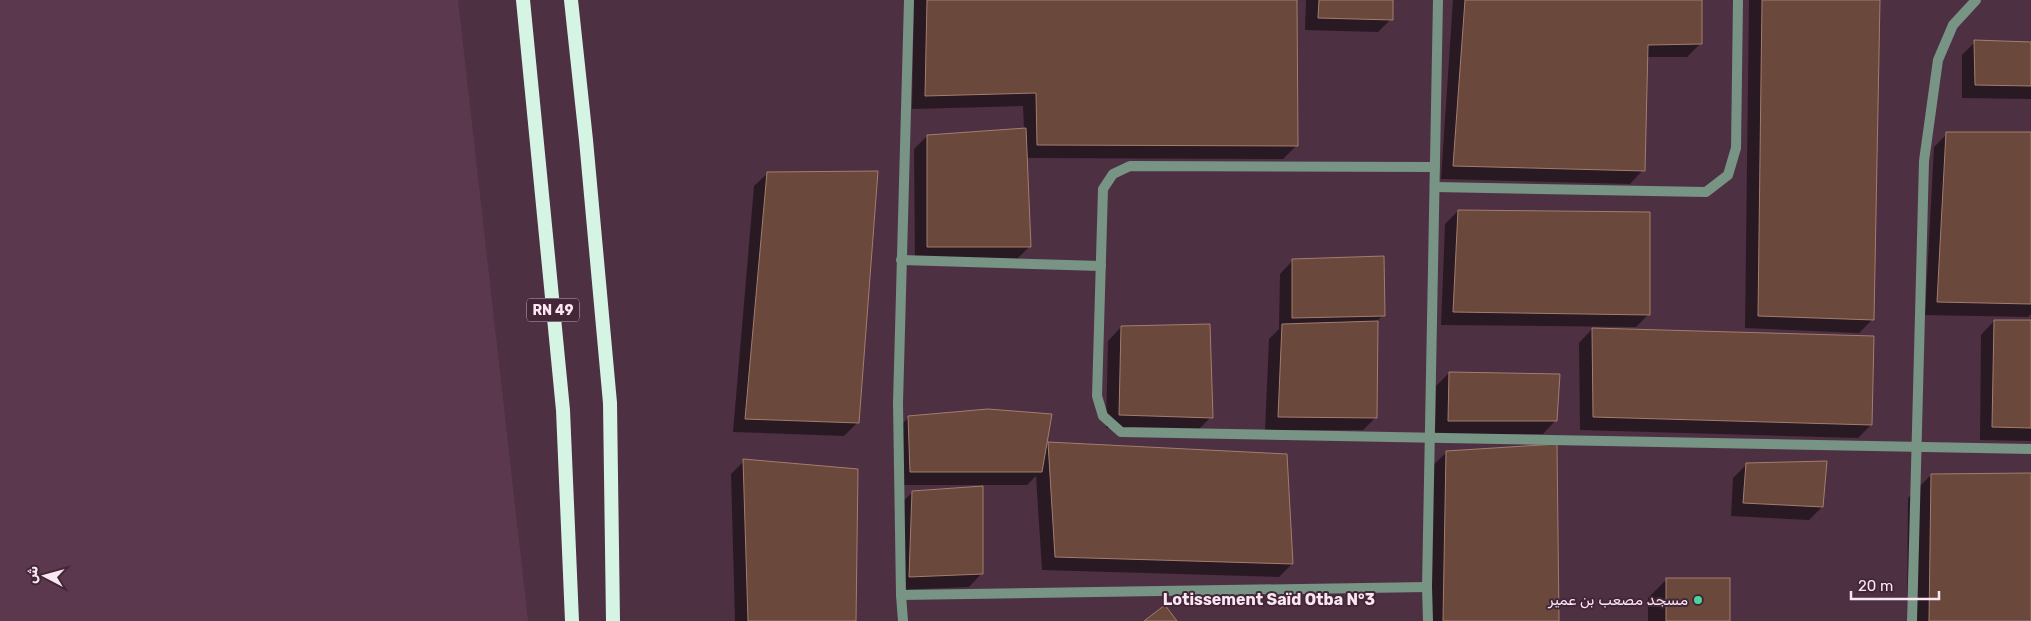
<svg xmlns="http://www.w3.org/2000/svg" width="2031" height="621" viewBox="0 0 2031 621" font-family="Rubik,Cairo,sans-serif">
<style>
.built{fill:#5c384e}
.shadow{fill:#0007}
.building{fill:#6a483b;stroke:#a37d6f}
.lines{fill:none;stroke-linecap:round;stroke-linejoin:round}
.minor{stroke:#779485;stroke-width:10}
.trunk{stroke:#d6f4e4;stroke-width:14}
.poi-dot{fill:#4bd49b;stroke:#432638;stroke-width:2}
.labels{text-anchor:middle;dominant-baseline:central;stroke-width:4;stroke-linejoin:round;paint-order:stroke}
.shield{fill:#432638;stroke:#c3adba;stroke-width:1}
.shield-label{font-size:14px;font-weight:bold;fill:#fae7f2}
.poi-label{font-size:15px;fill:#fae7f2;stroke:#432638;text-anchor:end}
.neighbourhood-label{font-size:16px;font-weight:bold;fill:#fae7f2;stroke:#432638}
</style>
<rect width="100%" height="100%" fill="#4e3043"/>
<path class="built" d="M0 0H458L528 621H0Z"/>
<g class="shadow">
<path d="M914 0H1296L1297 145 1283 159 1026 158 1029 247 1016 260H915L914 149 927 136 1024 130 1023 106 912 109Z"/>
<path d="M1306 0H1392L1391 19 1378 32 1305 30Z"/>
<path d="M1453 0H1700L1701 43 1687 57H1646L1643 170 1630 184 1441 179Z"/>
<path d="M1749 0H1879L1873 319 1859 333 1745 328Z"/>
<path d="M1975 42 2031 43V99L1962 98V55Z"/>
<path d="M2031 133V314L2028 317 1925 315 1934 147 1947 134Z"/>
<path d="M768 173 857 423 844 436 733 432 754 186Z"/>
<path d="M1458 211 1649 314 1636 327 1441 325 1445 224Z"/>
<path d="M1293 260 1383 315 1377 321 1376 417 1363 430H1265L1269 339 1279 329 1280 274Z"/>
<path d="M1994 321H2031V441L1980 440 1981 335Z"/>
<path d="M1121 327 1211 417 1198 430 1106 428 1108 341Z"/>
<path d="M1592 329 1871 425 1858 438 1580 430 1579 343Z"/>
<path d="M1449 373 1556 420 1543 434H1435L1436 386Z"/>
<path d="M909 417 1045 446 1048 443 1292 564 1279 577 1042 570 1036 476 1027 485H897L895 431Z"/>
<path d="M1447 452 1557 621H1431L1433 465Z"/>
<path d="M744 461 855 621H735L731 474Z"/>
<path d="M1747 464 1822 507 1809 520 1731 516 1733 478Z"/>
<path d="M2031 474V621H1907L1908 498 1931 475Z"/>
<path d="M913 492 982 573 969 587 896 590 899 505Z"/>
<path d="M1667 579 1729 621H1648V598Z"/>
</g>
<g class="building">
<path d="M927 0H1297L1298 146 1037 145 1036 93 925 96Z"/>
<path d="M1319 0H1393V20L1318 18Z"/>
<path d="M1465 0H1702V44L1648 45 1645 171 1453 166Z"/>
<path d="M1762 0H1880L1874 320 1758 316Z"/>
<path d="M1974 40 2031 42V86L1975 85Z"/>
<path d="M1026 128 1031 247H927V135Z"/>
<path d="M1946 132H2031V304L1937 302Z"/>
<path d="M878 171 859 423 745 419 767 172Z"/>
<path d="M1458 210 1650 212V315L1453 312Z"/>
<path d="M1384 256 1385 316 1292 318V259Z"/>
<path d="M1994 320H2031V428L1992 427Z"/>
<path d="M1378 321 1377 418 1278 417 1282 324Z"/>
<path d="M1210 324 1213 418 1119 415 1121 326Z"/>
<path d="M1592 328 1874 336 1872 425 1593 417Z"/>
<path d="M1449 372 1560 374 1557 421H1448Z"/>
<path d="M988 409 1052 414 1042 472H910L908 416Z"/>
<path d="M1048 442 1287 454 1293 564 1055 557Z"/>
<path d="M1557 444 1559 621H1443L1446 451Z"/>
<path d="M743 459 858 469 856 621H748Z"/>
<path d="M1827 461 1823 507 1743 503 1746 463Z"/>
<path d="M2031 473V621H1929L1931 474Z"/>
<path d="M983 486V574L909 577 912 491Z"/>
<rect x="1666" y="578" width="64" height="43"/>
<path d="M1165 605 1177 621H1144Z"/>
</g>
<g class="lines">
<g class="minor">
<path d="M1435 167 1130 166 1113 174 1103 189 1097 396 1103 416 1121 432 2031 449"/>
<path d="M1435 187 1706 192 1728 175 1736 148 1738 0"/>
<path d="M901 260 1101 266"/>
<path d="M901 595 1427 587"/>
<path d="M903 621 901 595 898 403 909 0"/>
<path d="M1428 621 1427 587 1438 0"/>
<path d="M1912 621 1924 161 1938 60 1953 25 1976 0"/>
</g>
<g class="trunk">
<path d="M523 0 563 410 572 621"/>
<path d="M571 0 586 140 610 403 613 621"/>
</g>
</g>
<circle class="poi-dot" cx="1698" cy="600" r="5"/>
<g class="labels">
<rect class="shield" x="527" y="298.5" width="52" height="23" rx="4"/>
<g class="shield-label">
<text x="553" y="310">RN 49</text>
</g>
<g class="poi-label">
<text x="1688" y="600">مسجد مصعب بن عمير</text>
</g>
<g class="neighbourhood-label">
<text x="1269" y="599">Lotissement Saïd Otba N°3</text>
</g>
</g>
<g transform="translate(45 576) rotate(276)" stroke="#432638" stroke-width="4" paint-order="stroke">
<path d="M0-4L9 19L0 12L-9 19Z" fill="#fae7f2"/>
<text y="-8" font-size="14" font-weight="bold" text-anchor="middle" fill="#fae7f2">ش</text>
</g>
<path d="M1851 591v8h88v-8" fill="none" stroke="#fae7f2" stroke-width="2.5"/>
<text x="1858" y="591" font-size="15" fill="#fae7f2" stroke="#432638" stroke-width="4" paint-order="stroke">20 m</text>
</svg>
